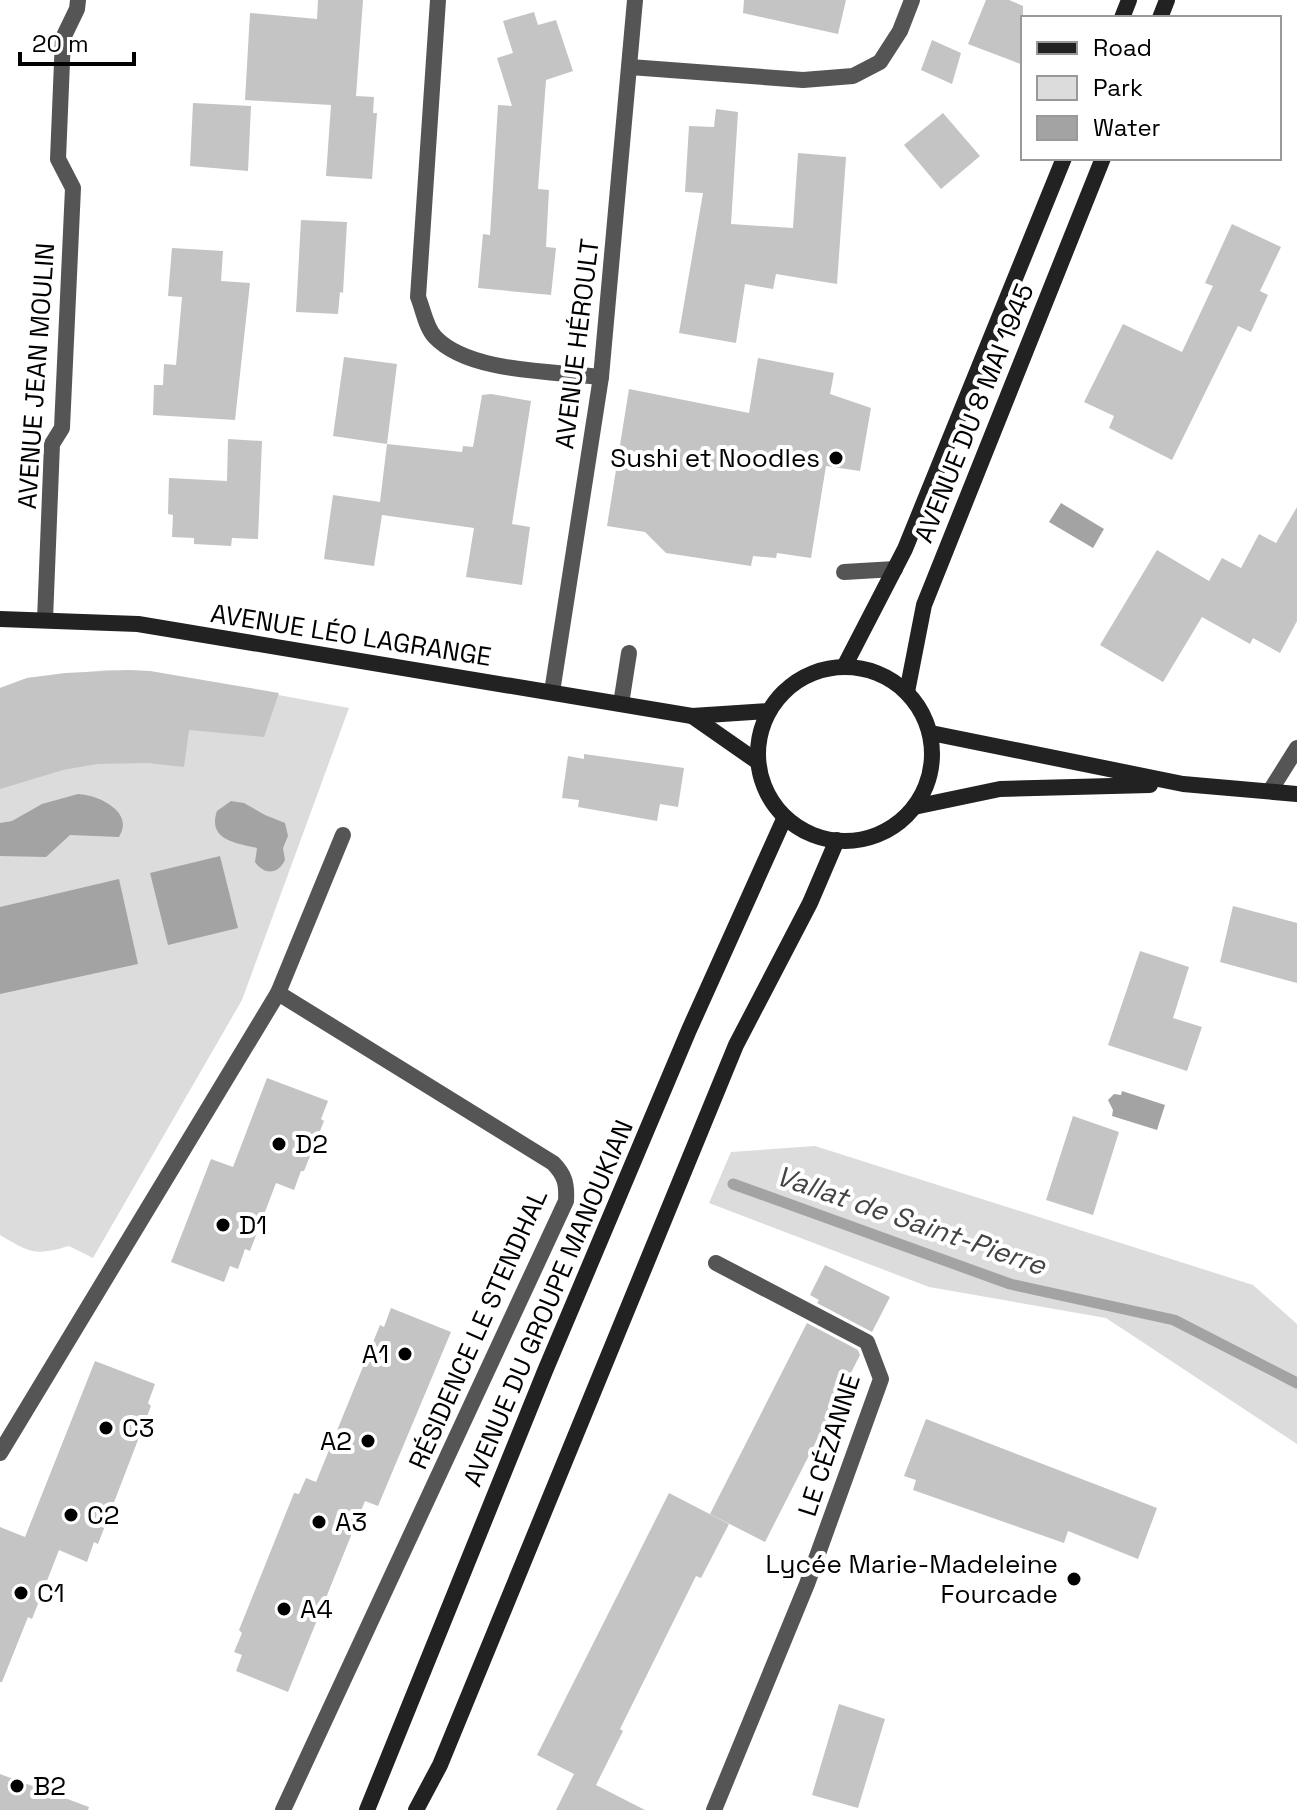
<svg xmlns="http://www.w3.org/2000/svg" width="1297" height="1810" viewBox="0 0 1297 1810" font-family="'Space Grotesk',sans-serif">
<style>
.green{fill:#dcdcdc}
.water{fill:#a3a3a3}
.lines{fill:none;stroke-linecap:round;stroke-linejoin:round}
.stream{stroke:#a3a3a3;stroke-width:11}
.building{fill:#c4c4c4}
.lane{stroke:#555;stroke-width:16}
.street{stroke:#555;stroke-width:16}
.secondary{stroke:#222;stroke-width:16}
.poi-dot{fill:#000;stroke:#fff;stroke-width:3}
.labels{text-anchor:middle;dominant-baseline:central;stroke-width:8;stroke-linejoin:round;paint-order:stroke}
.street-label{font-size:26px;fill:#000;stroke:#fff}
.poi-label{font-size:26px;fill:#000;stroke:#fff;text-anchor:start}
.water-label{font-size:28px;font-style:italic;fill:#444;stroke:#fff}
</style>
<rect width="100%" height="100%" fill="#fff"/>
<g class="green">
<path d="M107 670 149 671 349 708 242 1000 93 1258 69 1246C35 1256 30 1253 0 1235V688L27 678Z"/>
<path d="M815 1146 1253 1285 1297 1324V1444L1106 1318 929 1287 709 1203 731 1152Z"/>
</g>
<g class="water">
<path d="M1061 503 1104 529 1093 548 1049 522Z"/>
<path d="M78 794C100 795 135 813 119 837L70 835 46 857 0 856V823L12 821 42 804Z"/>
<path d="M231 801 244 803 265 815 285 823 288 836 283 848 285 860C278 875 264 875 255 862L257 848C236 843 207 840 217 811Z"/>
<path d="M220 856 238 928 168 945 150 873Z"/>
<path d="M119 879 138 964 0 994V907Z"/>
<path d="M1122 1091 1165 1105 1157 1130 1112 1116 1113 1110 1108 1100 1114 1094 1121 1095Z"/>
</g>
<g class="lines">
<path class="stream" d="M733 1184 1010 1284 1174 1320 1297 1383"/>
</g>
<g class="building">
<path d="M318 0H363L356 96 374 97 373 113H377L372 179 326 176 331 105 245 100 250 13 317 19Z"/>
<path d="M744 0H846L838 34 743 13Z"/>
<path d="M986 0H1009L1023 6V65L968 44Z"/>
<path d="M534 12 538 25 556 20 573 71 546 80 538 189 549 190 546 247 556 248 551 295 478 288 483 234 490 235 498 105 512 106 497 58 513 53 503 21Z"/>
<path d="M932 40 961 53 952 84 921 70Z"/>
<path d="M193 103 251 106 248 171 190 166Z"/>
<path d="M716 109 738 112 731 224 793 228 798 153 846 157 837 284 776 274 773 289 745 284 736 343 679 333 703 193 685 192 689 126 714 127Z"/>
<path d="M943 113 980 156 941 189 904 145Z"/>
<path d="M301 220 347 222 343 293 340 292 338 314 296 312Z"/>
<path d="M1232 224 1281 247 1260 291 1268 295 1251 332 1238 326 1172 460 1109 428 1114 416 1084 402 1123 324 1182 352 1213 286 1205 283Z"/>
<path d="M172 248 223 251 221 281 250 283 235 420 153 415 154 385H163L164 364 176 365 182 297 168 296Z"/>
<path d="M344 357 397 364 387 444 333 436Z"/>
<path d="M758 358 834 373 830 394 871 408 860 471 826 466 811 558 777 553 776 558 753 556 751 566 666 553 645 532 607 526 629 389 749 413Z"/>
<path d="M491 394 531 401 512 524 530 527 522 585 466 577 474 528 382 515 374 566 324 559 333 495 380 502 387 444 462 452 463 446 473 447 482 395Z"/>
<path d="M228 439 262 441 258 539 232 538 231 546 194 544V538L172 537 173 515 168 514 169 478 227 481Z"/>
<path d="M1297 507V621L1280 653 1253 638 1250 644 1202 617 1163 682 1100 645 1157 550 1209 581 1222 558 1241 568 1259 534 1276 543Z"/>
<path d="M129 670 150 671 279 693 264 737 189 730 184 767 148 763 97 764 63 770 0 789V688L27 678 65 673Z"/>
<path d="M584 754 684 768 678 807 660 804 657 821 578 807 579 800 562 798 568 756 584 759Z"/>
<path d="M1233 906 1297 923V983L1220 962Z"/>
<path d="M1140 951 1189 967 1173 1018 1202 1027 1187 1071 1108 1045Z"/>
<path d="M267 1078 328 1101 321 1119 324 1121 304 1171H301L294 1190 276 1183 250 1251 245 1249 238 1269 230 1266 224 1282 171 1262 211 1159 233 1167Z"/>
<path d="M1073 1116 1119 1132 1093 1215 1046 1200Z"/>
<path d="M825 1265 890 1297 872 1332 817 1303 819 1300 810 1295Z"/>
<path d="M391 1308 451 1332 378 1506 365 1501 288 1692 236 1671 242 1655 234 1652 242 1633 239 1630 294 1493 299 1494 306 1478 316 1482 380 1325 384 1327Z"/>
<path d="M807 1323 858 1350 860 1355 765 1542 710 1514Z"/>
<path d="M95 1361 155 1384 148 1403 151 1406 98 1544 94 1542 87 1562 59 1550 32 1619 28 1617 2 1682H0V1527L25 1537Z"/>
<path d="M926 1419 1157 1508 1138 1559 1068 1531 1064 1543 913 1490 916 1480 904 1476Z"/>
<path d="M669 1493 729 1524 701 1578 696 1576 620 1729 623 1731 596 1785 645 1810H556L574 1774 537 1755Z"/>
<path d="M839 1704 885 1719 858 1808 812 1795Z"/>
<path d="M0 1774 89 1807 88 1810H0Z"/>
</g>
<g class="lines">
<g class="lane">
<path d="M844 572 895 569"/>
<path d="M621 704 629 653"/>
<path d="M278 993 343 835"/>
<path d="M0 1453 278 993 553 1163C565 1175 567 1184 566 1201L283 1810"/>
<path d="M714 1810 807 1584 881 1379 867 1342 716 1263"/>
</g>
<g class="street">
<path d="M438 0 418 297C423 309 426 328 435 337 469 373 553 371 601 377"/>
<path d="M630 67 803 80 853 76 880 62 900 31 912 0"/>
<path d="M45 620 52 444 62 428 73 188 58 159 63 38 77 9 78 0"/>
<path d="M552 692 601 377 635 0"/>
<path d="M1270 791 1297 748"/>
</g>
<g class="secondary">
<path d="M1122 18 1129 0"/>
<path d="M1160 18 1167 0"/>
<path d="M0 619 138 624 692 716 769 711"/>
<path d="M844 667 905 549 1064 158"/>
<circle cx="845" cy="754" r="87"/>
<path d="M907 692 924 605 1103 158"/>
<path d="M692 716 758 762"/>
<path d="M931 733 1183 784 1297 794"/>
<path d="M914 807 1000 789 1150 785"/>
<path d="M367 1810 545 1371 689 1030 784 819"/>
<path d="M416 1810 440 1765 736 1045 810 903 837 840"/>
</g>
</g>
<g class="poi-dot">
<circle cx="836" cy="458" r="8"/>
<circle cx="279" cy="1144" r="8"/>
<circle cx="223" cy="1225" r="8"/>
<circle cx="405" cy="1354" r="8"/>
<circle cx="106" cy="1428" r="8"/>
<circle cx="368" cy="1441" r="8"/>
<circle cx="71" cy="1515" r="8"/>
<circle cx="319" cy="1522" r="8"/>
<circle cx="1074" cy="1579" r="8"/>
<circle cx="21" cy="1593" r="8"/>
<circle cx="284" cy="1609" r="8"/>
<circle cx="17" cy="1786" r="8"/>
</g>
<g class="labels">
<g class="street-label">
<text transform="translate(577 344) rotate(-83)">AVENUE HÉROULT</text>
<text transform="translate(36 376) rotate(-86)">AVENUE JEAN MOULIN</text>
<text transform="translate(974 413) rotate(-68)">AVENUE DU 8 MAI 1945</text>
<text transform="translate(351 635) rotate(9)">AVENUE LÉO LAGRANGE</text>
<text transform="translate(548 1303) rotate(-67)">AVENUE DU GROUPE MANOUKIAN</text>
<text transform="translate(478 1329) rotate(-66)">RÉSIDENCE LE STENDHAL</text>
<text transform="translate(829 1445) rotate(-72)">LE CÉZANNE</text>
</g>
<g class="poi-label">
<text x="820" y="458" text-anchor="end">Sushi et Noodles</text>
<text x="295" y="1144">D2</text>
<text x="239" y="1225">D1</text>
<text x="389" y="1354" text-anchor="end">A1</text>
<text x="122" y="1428">C3</text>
<text x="352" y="1441" text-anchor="end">A2</text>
<text x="87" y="1515">C2</text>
<text x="335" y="1522">A3</text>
<text x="1058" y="1564" text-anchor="end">Lycée Marie-Madeleine<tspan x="1058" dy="30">Fourcade</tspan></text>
<text x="37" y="1593">C1</text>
<text x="300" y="1609">A4</text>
<text x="33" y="1786">B2</text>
</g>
<g class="water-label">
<text transform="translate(911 1220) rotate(19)">Vallat de Saint-Pierre</text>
</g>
</g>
<rect x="1021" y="16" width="260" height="144" fill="#ffffff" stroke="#999999" stroke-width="2"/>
<rect x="1037" y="42" width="40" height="12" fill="#222222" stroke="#999999" stroke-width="2"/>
<text x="1093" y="56" font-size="24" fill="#000000">Road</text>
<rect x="1037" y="76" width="40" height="24" fill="#dcdcdc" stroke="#999999" stroke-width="2"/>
<text x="1093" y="96" font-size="24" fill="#000000">Park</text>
<rect x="1037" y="116" width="40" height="24" fill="#a3a3a3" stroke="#999999" stroke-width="2"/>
<text x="1093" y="136" font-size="24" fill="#000000">Water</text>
<path d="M20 52v12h114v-12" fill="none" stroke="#000000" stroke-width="4"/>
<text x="32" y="52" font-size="24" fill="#000000" stroke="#ffffff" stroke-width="6" paint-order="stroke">20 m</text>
</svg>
